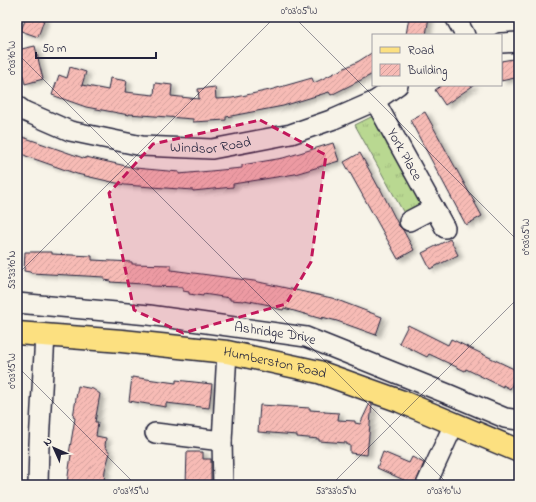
<svg xmlns="http://www.w3.org/2000/svg" width="536" height="502" viewBox="0 0 536 502" font-family="'Indie Flower',sans-serif">
<style>
.grass{fill:url(#grass-tufts);stroke:#6e7d66}
.building{fill:url(#building-hatch);stroke:#22223b;filter:url(#shadow)}
.lines{fill:none;stroke-linecap:round;stroke-linejoin:round}
.street-casing{stroke:#22223b;stroke-width:22}
.primary-casing{stroke:#22223b;stroke-width:25}
.street{stroke:#f7f3e8;stroke-width:19}
.primary{stroke:#fce080;stroke-width:22}
.marked{fill:#c2185b;fill-opacity:0.2;stroke:#c2185b;stroke-width:3;stroke-dasharray:8 5;stroke-linejoin:round}
.ticks{fill:none;stroke:#22223b;stroke-width:1;stroke-opacity:0.45}
.labels{text-anchor:middle;dominant-baseline:central;stroke-width:3;stroke-linejoin:round;paint-order:stroke}
.street-label{font-size:14px;fill:#22223b;stroke:#f7f3e8}
.neatline{fill:none;stroke:#22223b;stroke-width:1.5}
.ticks-label{font-size:10px;text-anchor:middle;fill:#22223b}
</style>
<defs>
<pattern id="grass-tufts" width="24" height="20" patternUnits="userSpaceOnUse"><rect width="24" height="20" fill="#b9d891"/><path d="M3 7l-1-3M5 7V3M7 7l1-3M15 17l-1-3M17 17v-4M19 17l1-3" fill="none" stroke="#9fb97e"/></pattern>
<pattern id="building-hatch" width="6" height="6" patternUnits="userSpaceOnUse"><rect width="6" height="6" fill="#f7bbb5"/><path d="M-1 1l2-2M0 6l6-6M5 7l2-2" fill="none" stroke="#d3a09d"/></pattern>
<filter id="shadow"><feDropShadow dx="4.5" dy="2.5" stdDeviation="2" flood-color="#0004"/></filter>
</defs>
<rect width="100%" height="100%" fill="#f7f3e8"/>
<filter id="ink" filterUnits="userSpaceOnUse"><feTurbulence type="fractalNoise" baseFrequency=".025" numOctaves="2"/><feDisplacementMap in="SourceGraphic" scale="8" xChannelSelector="R" yChannelSelector="G"/><feConvolveMatrix kernelMatrix="1 2 1 2 8 2 1 2 1" color-interpolation-filters="sRGB"/></filter>
<g filter="url(#ink)">
<path class="grass" d="M377 114 428 205 406 217 355 125Z"/>
<g class="building">
<path d="M26 17H45L38 37 21 31Z"/>
<path d="M409 17H429L426 35H406Z"/>
<path d="M35 46 43 79 25 84 17 50Z"/>
<path d="M373 52V74L331 95 329 92 283 106 226 117V120L193 122V119L129 114V115L86 107 52 95 59 75 67 78 70 67 86 72 82 85 108 90 110 78 127 81 125 92 154 95 155 83 172 85 171 96 199 99 198 89 215 87 216 99 232 98 270 90 312 78 314 83 359 61Z"/>
<path d="M519 58V77L501 81V61Z"/>
<path d="M442 85H474L445 105 435 90Z"/>
<path d="M425 112 482 216 466 225 410 120Z"/>
<path d="M17 135 86 159V157L135 168 179 172V174L242 168V165L283 158 333 143 339 161 295 174 233 184V187L193 191V190L125 185 77 174 26 156 17 151Z"/>
<path d="M360 153 379 188H380L399 226 403 230 414 250 398 259 344 162Z"/>
<path d="M450 239 458 255 430 269 422 253Z"/>
<path d="M25 252H52V254L92 256V260L132 262V264L171 265V270L254 281 332 298 382 317 376 335 337 321 322 317V319L284 308 283 310 270 307V305L244 300V301L230 300V298L203 294V296L189 294V292L183 291V287L150 286V285L143 284 110 282 111 281 104 280V277L31 273 30 272 24 271Z"/>
<path d="M408 325 448 345 451 339 518 371 510 389 503 385V387L466 369 465 371 429 354 427 357 399 343Z"/>
<path d="M132 377 176 383V380L212 384 209 408 166 403V407L129 401Z"/>
<path d="M78 386 93 389 100 394 95 422H98L96 436 106 438 105 446 110 453 105 470 104 482 96 480 95 485H74V484L67 483 71 455 69 454 75 418 73 417Z"/>
<path d="M370 403 372 404 367 455 350 453V445H347V443L319 441V439L297 437V435L258 432 260 405 310 408V410L324 411V412L339 413 338 420 355 421V423L360 424Z"/>
<path d="M187 452H203V459H211V485H186Z"/>
<path d="M383 452 409 463 412 457 424 463 415 485 377 468Z"/>
</g>
<g class="lines">
<defs>
<g id="street">
<path d="M455 17 465 35"/>
<path d="M501 43 519 42"/>
<path id="s1" d="M375 101 445 228"/>
<path id="s2" d="M17 106 24 111 70 131 142 146 212 149 291 134 334 119 375 101 398 85"/>
<path d="M409 221 434 208"/>
<path id="s3" d="M17 303 149 315 306 337 448 394 505 418 519 420"/>
<path d="M155 433 222 441"/>
<path d="M38 485 39 444 45 335"/>
<path d="M223 485 222 441 227 352"/>
<path d="M426 485 454 424"/>
</g>
<g id="primary">
<path id="s4" d="M17 333 122 341 227 352 319 372 400 401 519 451"/>
</g>
</defs>
<use href="#street" class="street-casing"/>
<use href="#primary" class="primary-casing"/>
<use href="#street" class="street"/>
<use href="#primary" class="primary"/>
</g>
</g>
<path class="marked" d="M260 120 326 155 311 262 286 304 183 333 134 310 109 193 153 144Z"/>
<path class="ticks" d="M294 17 519 242M17 53 449 485M17 275 275 17M17 366 136 485M331 485 519 297"/>
<g class="labels">
<g class="street-label">
<text stroke="none"><textPath href="#s2" startOffset="201">Windsor Road</textPath></text>
<text stroke="none"><textPath href="#s1" startOffset="61">York Place</textPath></text>
<text stroke="none"><textPath href="#s3" startOffset="260">Ashridge Drive</textPath></text>
<text stroke="none"><textPath href="#s4" startOffset="260">Humberston Road</textPath></text>
</g>
</g>
<rect width="536" height="502" fill="none" stroke="#f7f3e8" stroke-width="44"/>
<rect x="372" y="34" width="130" height="52" fill="#f7f3e8" stroke="#a29fa3"/>
<rect x="380" y="47" width="20" height="6" fill="#fce080" stroke="#a29fa3"/>
<text x="408" y="54" font-size="12" fill="#22223b">Road</text>
<rect x="380" y="64" width="20" height="12" fill="url(#building-hatch)" stroke="#a29fa3"/>
<text x="408" y="74" font-size="12" fill="#22223b">Building</text>
<g transform="translate(54 448) rotate(315)" stroke="#f7f3e8" stroke-width="3" paint-order="stroke">
<path d="M0-3L7 15L0 10L-7 15Z" fill="#22223b"/>
<text y="-6" font-size="11" font-weight="bold" text-anchor="middle" fill="#22223b">N</text>
</g>
<path d="M36 52v6h120v-6" fill="none" stroke="#22223b" stroke-width="2"/>
<text x="42" y="52" font-size="12" fill="#22223b" stroke="#f7f3e8" stroke-width="3" paint-order="stroke">50 m</text>
<rect x="22" y="22" width="492" height="458" class="neatline"/>
<g class="ticks-label">
<text x="299" y="14">0°03'05"W</text>
<text transform="translate(11 58) rotate(-90)" y="4">0°03'10"W</text>
<text transform="translate(525 237) rotate(-90)" y="4">0°03'05"W</text>
<text transform="translate(11 270) rotate(-90)" y="4">53°33'10"N</text>
<text transform="translate(11 371) rotate(-90)" y="4">0°03'15"W</text>
<text x="131" y="494">0°03'15"W</text>
<text x="336" y="494">53°33'05"N</text>
<text x="444" y="494">0°03'10"W</text>
</g>
</svg>
